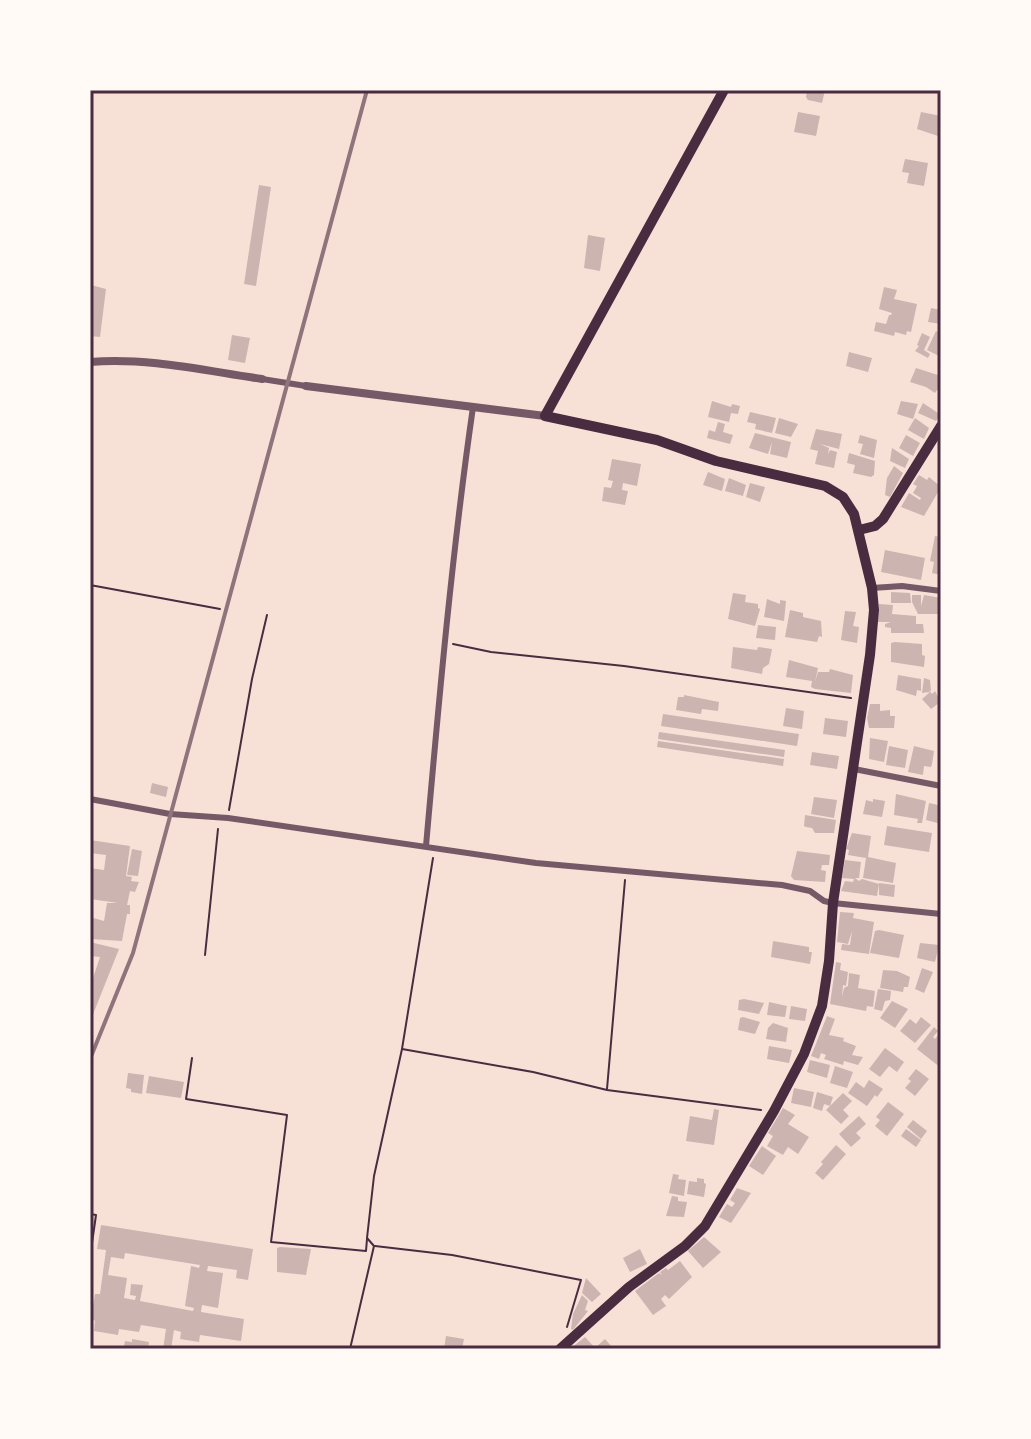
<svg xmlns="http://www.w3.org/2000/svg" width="1031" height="1439" viewBox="0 0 1031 1439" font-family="Figtree,sans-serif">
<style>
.building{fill:#ccb4b1;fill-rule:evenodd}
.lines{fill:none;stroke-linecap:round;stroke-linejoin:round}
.path{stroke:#4a2c40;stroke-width:2}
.minor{stroke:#755966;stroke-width:6}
.tertiary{stroke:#755966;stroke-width:8}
.primary{stroke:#4a2c40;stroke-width:10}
.rail{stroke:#8f747c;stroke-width:4}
.neatline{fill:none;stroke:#4a2c40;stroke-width:3}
</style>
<rect width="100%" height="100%" fill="#f7e1d7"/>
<g class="building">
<path d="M807 90H825L822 103 808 100 806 97Z"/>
<path d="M798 112 820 116 816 136 794 132Z"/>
<path d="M921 112 941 116 938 136 917 129Z"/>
<path d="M905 159 928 163 924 186 907 183 909 173 902 172Z"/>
<path d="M259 185 271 187 256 286 244 284Z"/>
<path d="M588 235 605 238 600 271 584 268Z"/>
<path d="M91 285 106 289 100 337 90 336Z"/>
<path d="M884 287 897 290 894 299 917 304 911 332 907 331 906 335 895 332 894 336 874 331 876 322 886 324 889 315H891L892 313 879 309Z"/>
<path d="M931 308 941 310V324L928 322Z"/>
<path d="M936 331 941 334V357L927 350Z"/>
<path d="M922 333 930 337 924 350 930 354 928 358 915 351 919 346 917 345Z"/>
<path d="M232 335 250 338 245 363 228 360Z"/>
<path d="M849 352 872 358 868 372 846 366Z"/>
<path d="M916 368 941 376V392L937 390 935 393 926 387 910 382Z"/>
<path d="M712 401 731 407 732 404 740 406 738 414 731 413 729 422 708 417Z"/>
<path d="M901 401 918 404 913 419 897 414Z"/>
<path d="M923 403 941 415 936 421 918 413Z"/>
<path d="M750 412 776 418 772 433 755 429 756 424 747 422Z"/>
<path d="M779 418 798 424 791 437 775 433Z"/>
<path d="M915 418 929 428 924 439 908 430Z"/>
<path d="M718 422 725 424 723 432 733 435 730 444 707 438 709 430 715 432Z"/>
<path d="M816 429 842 434 839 449 820 444 829 448 828 454 830 450 837 452 834 468 815 464 818 451 810 449Z"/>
<path d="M755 433 791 442 787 458 770 454 772 442 768 454 749 448Z"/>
<path d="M860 435 877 440 874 458 860 454 863 444 858 443Z"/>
<path d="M906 435 920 443 913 456 899 448Z"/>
<path d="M892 448 909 459 905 468 890 461Z"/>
<path d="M849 453 875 461 874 475 871 477 853 473 855 465 847 463Z"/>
<path d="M612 459 641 464 637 486 623 483 622 490 628 491 625 505 602 501 604 487 611 488 613 481 608 480Z"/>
<path d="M894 466 903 473 890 497 885 495 887 478Z"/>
<path d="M708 472 725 479 722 491 703 485Z"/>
<path d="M919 475 927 480 929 477 941 487 924 516 901 507 909 493 920 500 921 498 913 493 917 486 913 484Z"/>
<path d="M729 478 746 485 743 496 725 491Z"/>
<path d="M750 483 765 487 760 502 746 497Z"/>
<path d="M935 536 941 537V575L932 573 934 562 930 561Z"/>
<path d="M885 550 925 558 921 580 881 572Z"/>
<path d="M891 592 910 593 911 603H891Z"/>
<path d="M733 593 746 595 745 602 758 604V608L760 609 755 626 728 619Z"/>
<path d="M912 595H921V606L924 595 941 598 940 614H918L912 602Z"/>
<path d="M767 599 780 604V600L786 601 784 621 764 617Z"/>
<path d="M879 604 893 605 892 614 916 616V624H923L924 633H891V628L885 627V624L891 622H878Z"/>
<path d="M790 610 803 613V617L821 621 822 637 819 636 817 642 785 637Z"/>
<path d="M845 611 856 612 853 626 859 627 857 643 841 640Z"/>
<path d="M758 625 776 627 775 640 756 638Z"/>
<path d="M895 642 922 644V655L925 656 924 667 891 662V643Z"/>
<path d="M733 647 757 650 758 647 772 649 769 664 763 668 762 674 731 668Z"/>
<path d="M789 660 818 668 815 682 818 672H829L830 669 853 675 851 693 815 689 811 687 812 681 786 677Z"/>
<path d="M898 675 921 679V691L917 690 916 696 896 690Z"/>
<path d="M924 678 930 680 931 691 929 690 932 694 935 691 939 699V703L931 709 922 699 930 692 922 693Z"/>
<path d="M684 695 719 702 718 711 702 709 701 714 676 710 678 697H684Z"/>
<path d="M870 704H880V711L890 710V716H895L894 728H869L867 718Z"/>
<path d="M786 708 804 711 802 729 783 726Z"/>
<path d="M663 714 799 734 797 746 661 726Z"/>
<path d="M825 718 848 721 846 737 823 734Z"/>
<path d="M659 732 785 750 784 757 658 739Z"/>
<path d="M870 738 888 741 884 762 869 759Z"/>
<path d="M658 741 784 759 783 766 657 747Z"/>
<path d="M889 746 908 750 905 768 886 765Z"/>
<path d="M914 746 934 751 932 764 931 767 924 766 923 775 908 772Z"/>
<path d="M812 752 839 756 837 769 810 765Z"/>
<path d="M152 783 168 787 166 797 150 793Z"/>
<path d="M896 794 926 801 922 823H917L918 819 894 815Z"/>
<path d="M814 797 837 800 834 818 811 814Z"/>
<path d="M873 799 885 801 882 817 863 814 866 800 873 802Z"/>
<path d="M938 802 941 803V824L926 820 929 803 938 805Z"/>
<path d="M805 815 836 820 834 833H815L812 828 806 827 804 826Z"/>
<path d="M887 826 932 833 929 852 884 845Z"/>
<path d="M852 833 871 836 868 857 896 863 893 883 863 878 866 858 848 855 849 850 846 849Z"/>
<path d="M90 840 130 846 126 876 132 877 131 881 139 882 135 892 130 891 127 905H130V914H127L122 941 90 939V917L104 921 107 903H118L90 899V868L104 870 106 855 90 853Z"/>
<path d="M132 849 142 851 138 876 127 875Z"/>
<path d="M797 851 830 855 829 865H822L821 870 826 871 825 882 794 880 791 876Z"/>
<path d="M845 860 861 862 859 878H855L859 881 862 879 879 884 877 896 841 891 845 881 853 882 854 879 842 878Z"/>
<path d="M879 883 895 885 894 897 879 895Z"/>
<path d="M840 912 854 913 853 918 874 922 869 954 841 950 842 944 850 945 852 931 848 944 837 942Z"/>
<path d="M879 930 904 935 899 958 870 953 875 931Z"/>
<path d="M773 941 809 947V952H812L810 964 771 957Z"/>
<path d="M90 942 119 949 90 1022V987L100 957 90 956Z"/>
<path d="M920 943 939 945 935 962 917 958Z"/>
<path d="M836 962 841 963 840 970 848 972 846 986 843 985 842 997 844 988 848 986 849 973 860 975 858 988 875 991 873 1007 867 1006 866 1011 830 1004Z"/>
<path d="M922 968 933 972 924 993 915 989Z"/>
<path d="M883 970 897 971 910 977 908 987H904L903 992 880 988Z"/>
<path d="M878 989 891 991 890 1000 885 1001 882 1011 874 1009Z"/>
<path d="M744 999 764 1003 759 1014 738 1010 739 1000Z"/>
<path d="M892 1001 908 1009 895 1028 880 1018Z"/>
<path d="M769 1002 787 1006 785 1017 767 1015Z"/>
<path d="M791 1006 807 1009 805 1021 789 1019Z"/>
<path d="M827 1016 835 1019 829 1035 844 1038 843 1041 856 1046 852 1055 863 1057 858 1065 844 1061 843 1065 824 1059 826 1055 821 1053 819 1059 811 1056Z"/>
<path d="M743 1017 760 1022 755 1034 738 1030 740 1018Z"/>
<path d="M921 1017 931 1025 915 1043 900 1031 910 1019 916 1024Z"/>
<path d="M773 1023 788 1028 786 1042 766 1039 768 1028Z"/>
<path d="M934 1027 938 1031 933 1037 935 1039 939 1034 941 1036V1068L917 1049Z"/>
<path d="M769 1046 792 1050 789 1063 767 1059Z"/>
<path d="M885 1048 904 1062 897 1072 889 1066 880 1077 869 1069Z"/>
<path d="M810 1060 830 1065 827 1078 807 1072Z"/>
<path d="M835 1066 853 1072 847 1088 830 1083Z"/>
<path d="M916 1069 929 1079 915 1096 905 1088 911 1081 908 1079Z"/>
<path d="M128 1073 144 1075 142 1094 131 1092V1089L126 1088Z"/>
<path d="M149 1076 184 1082 181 1098 146 1093Z"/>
<path d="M869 1080 883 1089 877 1097 875 1095 867 1106 848 1093 856 1082 864 1088Z"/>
<path d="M794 1088 814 1092 811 1107 791 1103Z"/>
<path d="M817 1092 833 1097 830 1106 824 1104 822 1111 813 1108Z"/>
<path d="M843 1093 852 1101 843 1110 849 1116 841 1124 826 1110Z"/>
<path d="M888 1102 904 1114 887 1136 875 1126 880 1120 876 1117Z"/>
<path d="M783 1108 795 1115 788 1124 809 1137 798 1154 788 1147 783 1155 767 1146 773 1136 768 1133Z"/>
<path d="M714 1109 719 1110 714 1145 686 1141 690 1116 712 1120Z"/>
<path d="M859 1116 866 1124 856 1133 861 1138 851 1147 839 1134Z"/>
<path d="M913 1120 927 1131 921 1139 907 1127Z"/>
<path d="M906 1129 921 1140 916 1147 901 1136Z"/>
<path d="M836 1145 846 1154 823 1180 815 1173 823 1164 821 1162Z"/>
<path d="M762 1146 776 1156 763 1175 749 1166Z"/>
<path d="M673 1174 679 1175 678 1179 686 1180 684 1196 669 1193Z"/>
<path d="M697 1178 704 1179V1183L706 1184 704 1197 687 1194 689 1181 697 1182Z"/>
<path d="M737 1188 751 1193 731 1223 719 1217 727 1204 732 1207 735 1203 730 1200Z"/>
<path d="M672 1196 678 1197V1201L687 1202 684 1217 666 1216Z"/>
<path d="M101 1225 253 1249 248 1280 236 1278 237 1270 208 1266 207 1271 223 1273 218 1308 202 1305 201 1312 244 1319 241 1341 200 1335 199 1342 180 1339 181 1332 174 1330 171 1349H163L166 1329 141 1325 139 1332 119 1329 118 1335 94 1331 95 1321 91 1317 95 1294H100L106 1250 97 1249ZM125 1253 200 1265 199 1268 191 1266 185 1306 194 1308 193 1311 140 1301 143 1285 131 1284 130 1295 136 1296 135 1300 124 1298 127 1278 108 1275 111 1257 124 1259Z"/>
<path d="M704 1237 721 1252 703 1268 688 1251Z"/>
<path d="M280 1247 311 1249 306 1275 277 1272V1248Z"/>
<path d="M640 1249 647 1264 630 1272 623 1258Z"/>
<path d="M680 1261 692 1277 669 1299 665 1295 661 1299 666 1306 653 1315 635 1291 659 1273 662 1275 660 1272 666 1268 668 1270Z"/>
<path d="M586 1278 601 1294 592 1302 582 1293Z"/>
<path d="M582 1295 588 1301 585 1310 588 1311 573 1330 571 1329 573 1314Z"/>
<path d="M446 1336 464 1339 462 1349H444Z"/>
<path d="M585 1337 595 1348 605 1339 612 1347 610 1349H570Z"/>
<path d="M132 1339 149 1342 148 1349 124 1346 125 1341 132 1342Z"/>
</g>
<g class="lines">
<g class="path">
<path d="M90 585 220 609"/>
<path d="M453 644 491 652 624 666 851 698"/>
<path d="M229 810 252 679 267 615"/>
<path d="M205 955 218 829"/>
<path d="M402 1049 533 1072 607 1090 761 1110"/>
<path d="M192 1058 186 1099 287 1115 271 1242 366 1251 367 1239"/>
<path d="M607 1089 625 880"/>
<path d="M90 1214 96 1215 90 1257"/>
<path d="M375 1246 452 1255 581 1280 567 1327"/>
<path d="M350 1349 374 1246 367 1238 374 1176 402 1049 433 858"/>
</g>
<g class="minor">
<path d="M262 379 306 386"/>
<path d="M872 588 902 586 941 591"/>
<path d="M854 769 941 786"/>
<path d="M90 799 170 814 228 818 536 863 782 885 810 891 824 901 833 903 941 914"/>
<path d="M426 846C439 699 452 553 473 407"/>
</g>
<g class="tertiary">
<path d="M90 362C147 357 206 371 262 379"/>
<path d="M306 386 545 416"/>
</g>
<g class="primary">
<path d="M859 530 875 526 883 519 941 426"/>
<path d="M560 1349 629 1287 685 1246 705 1226 774 1111 804 1054 822 1006 829 961 833 903 870 655 874 610 872 588 854 514 843 497 825 486 716 461 657 440 545 416 724 90"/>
</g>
<path class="rail" d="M90 1059 133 953 367 90"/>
</g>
<rect width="1031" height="1439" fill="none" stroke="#fffaf5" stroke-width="184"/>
<rect x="92" y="92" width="847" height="1255" class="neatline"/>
</svg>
